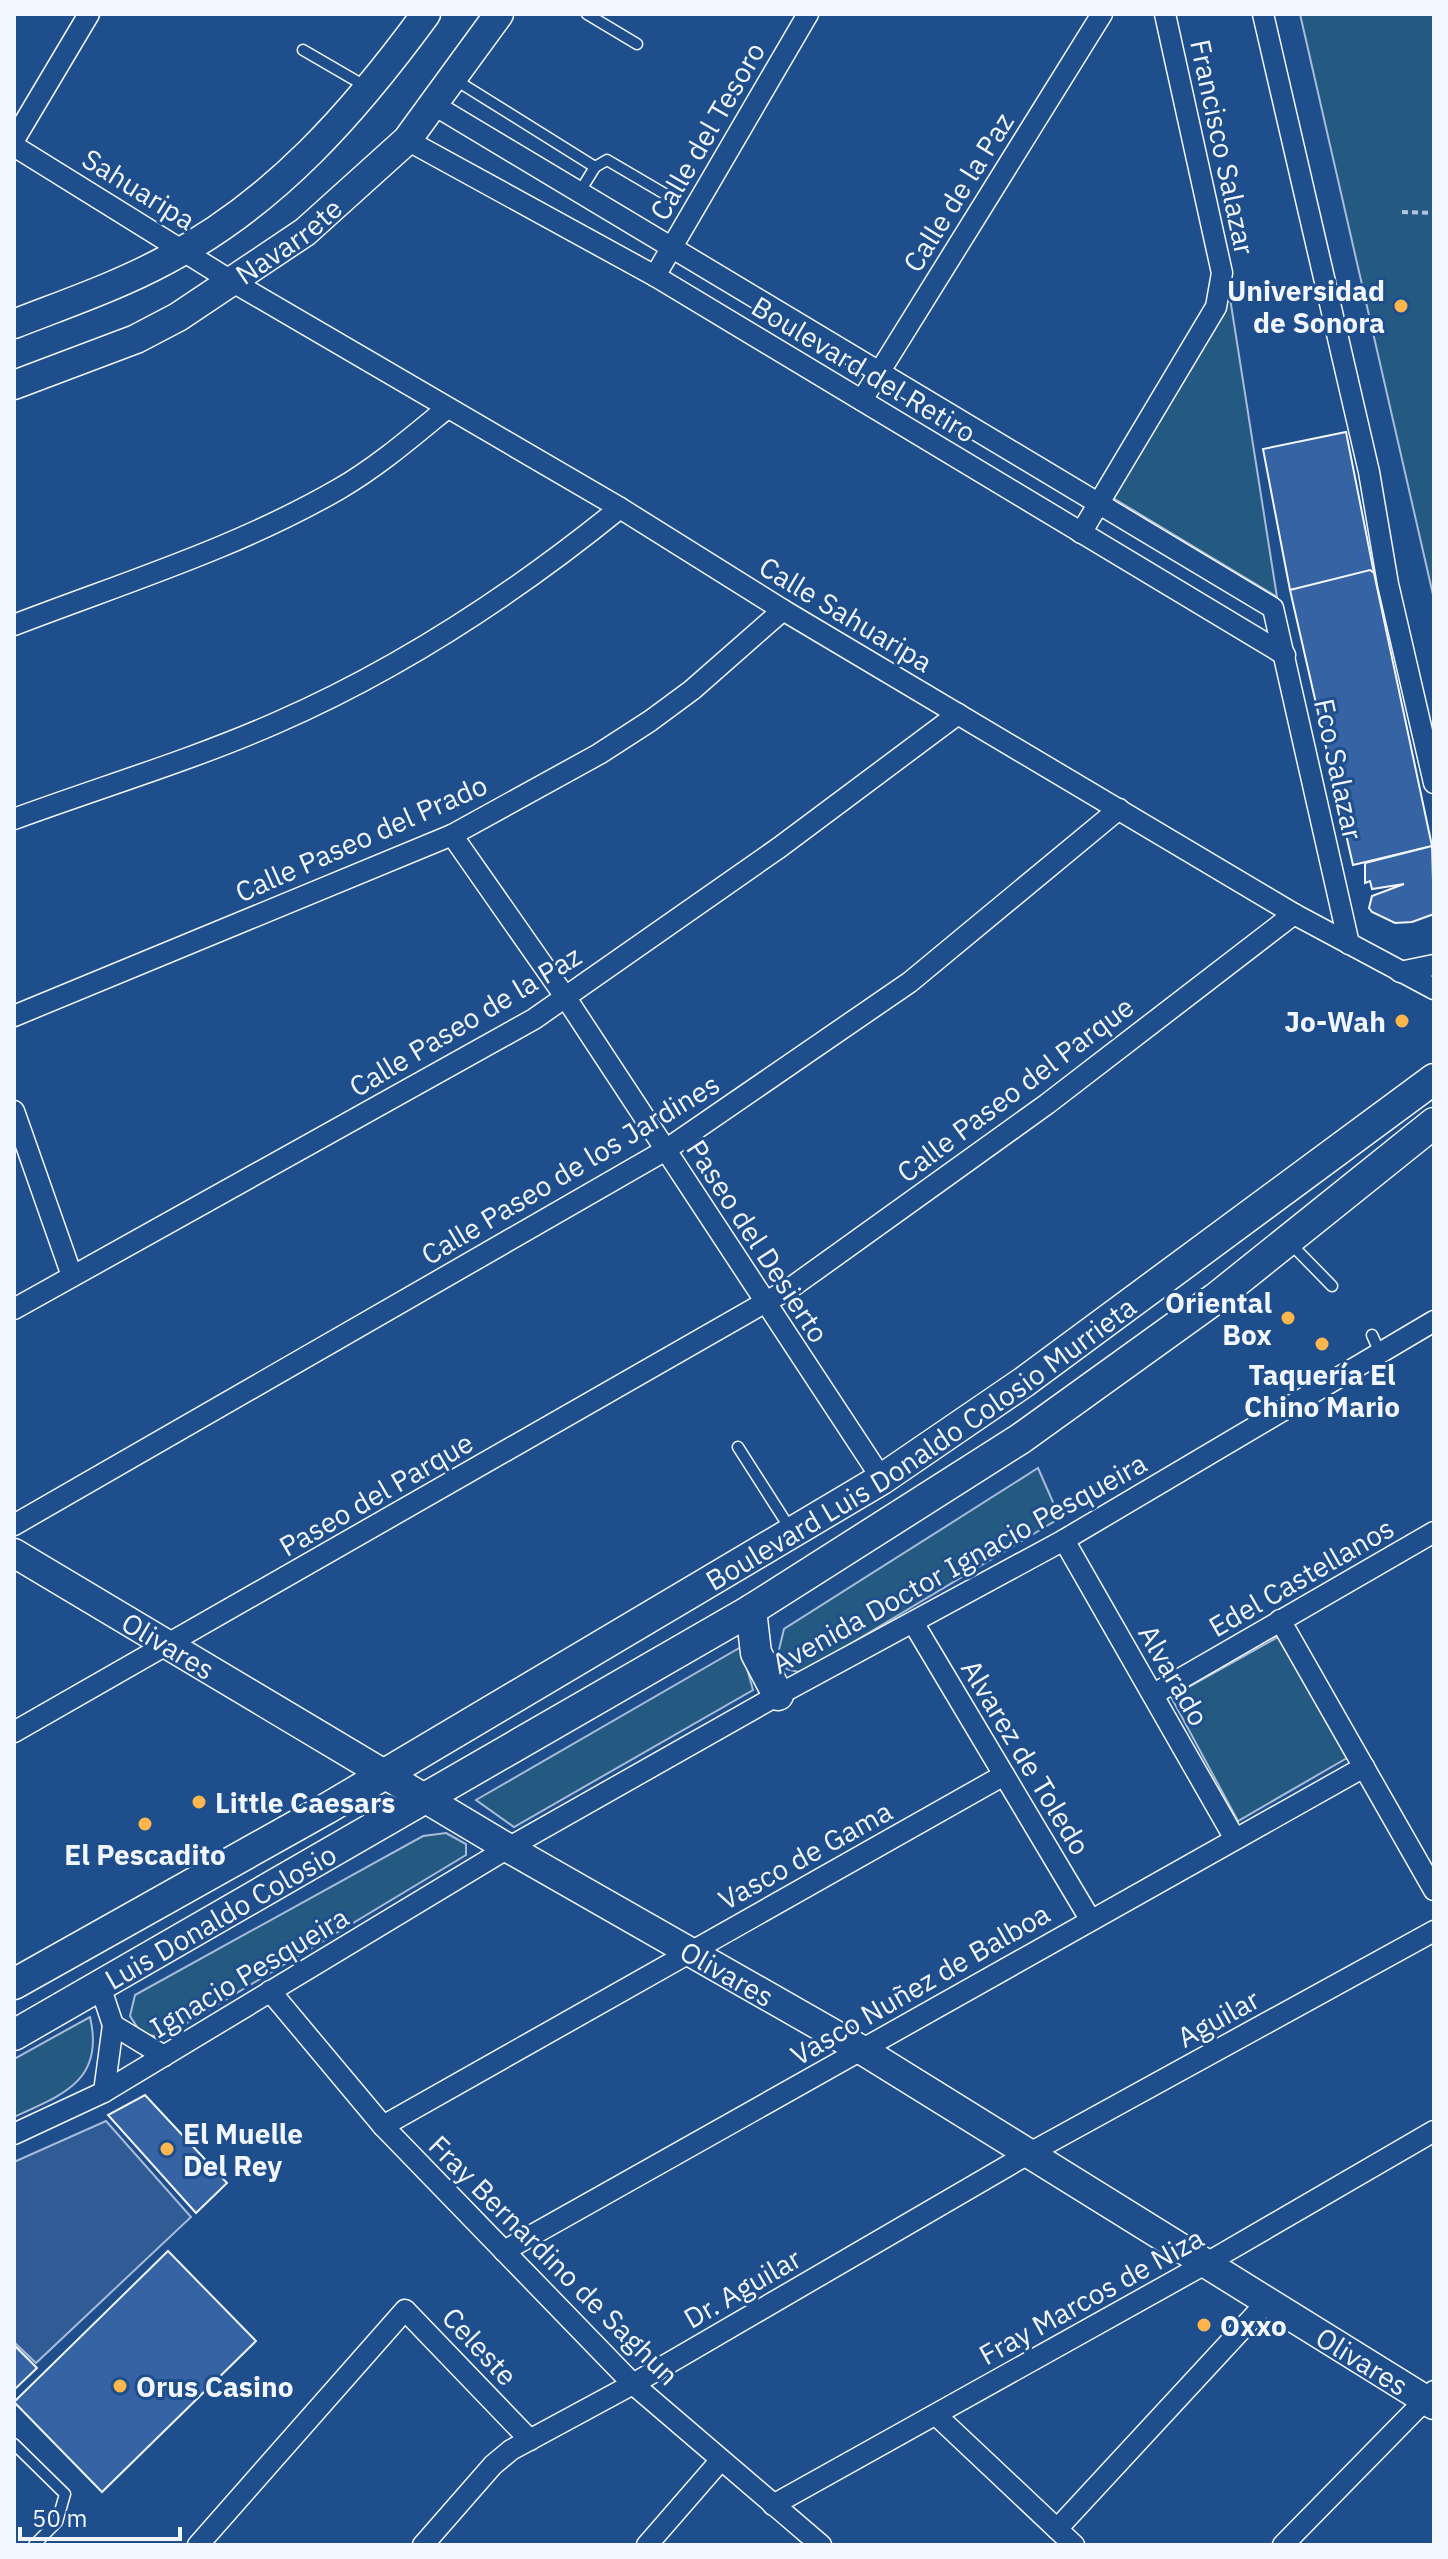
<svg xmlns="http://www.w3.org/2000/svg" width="1448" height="2559" viewBox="0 0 1448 2559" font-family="'IBM Plex Sans',sans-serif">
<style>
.green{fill:#245a82;stroke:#a8bbd7;stroke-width:2}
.parking{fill:#305b95;stroke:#a8bbd7;stroke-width:2}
.building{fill:#3563a3;stroke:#f2f6ff;stroke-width:2}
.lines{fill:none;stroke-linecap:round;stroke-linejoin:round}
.service-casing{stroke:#f2f6ff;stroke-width:13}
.minor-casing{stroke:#f2f6ff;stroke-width:23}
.secondary-casing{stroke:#f2f6ff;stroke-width:31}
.primary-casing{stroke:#f2f6ff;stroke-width:33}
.path{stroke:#b3c4dc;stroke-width:4;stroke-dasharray:6 4;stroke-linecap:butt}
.service{stroke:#1f4e8c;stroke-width:10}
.minor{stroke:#1f4e8c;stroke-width:20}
.secondary{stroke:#1f4e8c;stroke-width:28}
.primary{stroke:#1f4e8c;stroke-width:30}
.poi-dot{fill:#ffb74d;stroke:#1f4e8c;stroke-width:3}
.labels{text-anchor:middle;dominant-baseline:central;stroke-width:6;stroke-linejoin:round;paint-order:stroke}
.street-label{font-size:28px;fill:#f2f6ff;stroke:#1f4e8c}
.poi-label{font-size:28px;font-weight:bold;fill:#f2f6ff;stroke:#1f4e8c;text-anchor:start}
</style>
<rect width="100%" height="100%" fill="#1f4e8c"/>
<g class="green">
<path d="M1300 14H1434V599Z"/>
<path d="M1230 298 1277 597 1108 495Z"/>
<path d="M1038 1468 1060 1518 802 1673 787 1669 777 1658 784 1629Z"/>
<path d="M1278 1637 1347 1758 1238 1821 1171 1697Z"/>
<path d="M741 1647 753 1690 514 1827 476 1800Z"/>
<path d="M446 1833 466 1844V1855L162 2038 141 2033 130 2016 135 1995 423 1836Z"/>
<path d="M90 2017C105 2081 62 2095 14 2117V2059Z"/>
</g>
<path class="parking" d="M106 2121 191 2217 36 2363 14 2342V2162Z"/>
<g class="building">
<path d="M1346 432 1374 573 1290 590 1263 449Z"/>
<path d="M1370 570 1374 573 1432 846 1353 865 1290 590Z"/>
<path d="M1432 846 1434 914 1412 922 1395 923 1372 912 1369 908 1372 896 1404 884 1372 889 1370 881 1365 883V863Z"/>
<path d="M145 2095 227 2183 196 2213 108 2115Z"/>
<path d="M168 2251 256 2341 102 2492 14 2402Z"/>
<path d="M14 2345 37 2368 14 2390Z"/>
</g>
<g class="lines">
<defs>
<g id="service">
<path d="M587 14 637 44"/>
<path d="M303 50 365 86"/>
<path d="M454 79 595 167"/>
<path d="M579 193 595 167 607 160 665 194"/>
<path d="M1289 1242 1332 1286"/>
<path d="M1372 1335 1380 1353"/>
<path d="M738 1447 791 1530"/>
<path d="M14 2444 65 2494 57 2522 34 2545"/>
</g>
<g id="minor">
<path d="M1263 14 1369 472 1388 584 1434 783"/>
<path d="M434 105 1273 608 1349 944"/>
<path d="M14 140 89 14"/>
<path d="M407 140 655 276 1285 655"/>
<path d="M14 146 233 282 620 508 783 610 1294 914 1434 989"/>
<path d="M655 276 808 14"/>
<path d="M862 400 1102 14"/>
<path d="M1081 533 1216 307 1222 273 1165 14"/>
<path d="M14 625C123 583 237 548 339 489 377 467 412 437 446 409"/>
<path d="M14 819C101 787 192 760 276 723 402 668 514 594 620 508"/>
<path d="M452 835 566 998 882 1479"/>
<path d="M1400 972 1434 965"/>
<path d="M14 1016 452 835 599 754 650 721 692 690 783 610"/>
<path d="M14 1111 72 1276"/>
<path d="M14 1309 534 1019 780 847 958 714"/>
<path d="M14 1525 664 1151 910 982 1119 809"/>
<path d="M1064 1540 1235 1839"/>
<path d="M1280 1620 1434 1890"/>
<path d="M914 1624 1090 1919"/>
<path d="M1154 1694 1434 1532"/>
<path d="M14 1732 792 1287 1047 1104 1294 914"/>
<path d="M100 1986 113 2025 104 2092"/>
<path d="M270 1991 383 2126 633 2384 821 2545"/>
<path d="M113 2025 164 2056"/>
<path d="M383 2126 1004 1775"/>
<path d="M14 2134 104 2092 508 1848 778 1695 1064 1540 1434 1321"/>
<path d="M504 2251 1364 1767"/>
<path d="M936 2415 1074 2545"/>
<path d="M773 2505 1205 2264 1434 2131"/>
<path d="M1057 2529 1266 2303"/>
<path d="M198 2545 405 2310 530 2440"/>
<path d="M423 2545 493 2465 511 2450 633 2384 1028 2154 1434 1931"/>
<path d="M647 2545 720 2461"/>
<path d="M1283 2545 1434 2391"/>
</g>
<g id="secondary">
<path d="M14 324C65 304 118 286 166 260 275 203 355 111 426 14"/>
<path id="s1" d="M14 385 136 339 178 317 305 232 407 140 499 14"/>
<path id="s2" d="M14 1553 508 1848 862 2050 1434 2405"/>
</g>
<g id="primary">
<path d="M751 1610 756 1653 778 1695"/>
<path id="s3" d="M14 1984 326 1809 882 1479 1024 1382 1434 1079"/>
<path id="s4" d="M14 2035 751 1610 1020 1439 1216 1298 1434 1123"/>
</g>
</defs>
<use href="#service" class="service-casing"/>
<use href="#minor" class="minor-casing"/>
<use href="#secondary" class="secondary-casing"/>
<use href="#primary" class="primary-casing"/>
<path class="path" d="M1402 212 1434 213"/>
<use href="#service" class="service"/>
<use href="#minor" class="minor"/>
<use href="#secondary" class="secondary"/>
<use href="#primary" class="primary"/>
</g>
<g class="poi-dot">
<circle cx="1401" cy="306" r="8"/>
<circle cx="1402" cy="1021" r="8"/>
<circle cx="1288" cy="1318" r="8"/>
<circle cx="1322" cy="1344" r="8"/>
<circle cx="199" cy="1802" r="8"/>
<circle cx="145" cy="1824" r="8"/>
<circle cx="167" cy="2149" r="8"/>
<circle cx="1204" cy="2325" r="8"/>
<circle cx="120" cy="2386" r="8"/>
</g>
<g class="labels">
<g class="street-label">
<text transform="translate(707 131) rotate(-60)">Calle del Tesoro</text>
<text transform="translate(1223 147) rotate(78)">Francisco Salazar</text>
<text transform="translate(139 189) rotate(32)">Sahuaripa</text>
<text transform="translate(958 192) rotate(-58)">Calle de la Paz</text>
<text stroke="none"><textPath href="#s1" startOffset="312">Navarrete</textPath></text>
<text transform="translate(864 369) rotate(31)">Boulevard del Retiro</text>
<text transform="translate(846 614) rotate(31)">Calle Sahuaripa</text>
<text transform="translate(1339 769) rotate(78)">Fco Salazar</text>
<text transform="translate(361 838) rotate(-24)">Calle Paseo del Prado</text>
<text transform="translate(465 1021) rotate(-31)">Calle Paseo de la Paz</text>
<text transform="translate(1015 1089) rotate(-37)">Calle Paseo del Parque</text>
<text transform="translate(570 1169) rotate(-31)">Calle Paseo de los Jardines</text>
<text transform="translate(758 1241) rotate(57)">Paseo del Desierto</text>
<text stroke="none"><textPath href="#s3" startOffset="1056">Boulevard Luis Donaldo Colosio Murrieta</textPath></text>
<text transform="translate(376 1494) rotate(-30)">Paseo del Parque</text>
<text transform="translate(959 1563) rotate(-29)">Avenida Doctor Ignacio Pesqueira</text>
<text transform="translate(1301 1577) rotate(-30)">Edel Castellanos</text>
<text stroke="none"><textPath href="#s2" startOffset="180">Olivares</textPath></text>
<text transform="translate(1174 1675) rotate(60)">Alvarado</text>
<text transform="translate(1026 1757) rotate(59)">Alvarez de Toledo</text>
<text transform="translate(805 1855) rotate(-29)">Vasco de Gama</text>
<text stroke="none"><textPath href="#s4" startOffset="238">Luis Donaldo Colosio</textPath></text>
<text transform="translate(249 1972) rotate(-31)">Ignacio Pesqueira</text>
<text stroke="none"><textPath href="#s2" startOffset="828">Olivares</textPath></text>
<text transform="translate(920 1984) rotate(-30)">Vasco Nuñez de Balboa</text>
<text transform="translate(1218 2018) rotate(-29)">Aguilar</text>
<text transform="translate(554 2260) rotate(45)">Fray Bernardino de Saghun</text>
<text transform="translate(742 2288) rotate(-30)">Dr. Aguilar</text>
<text transform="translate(1091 2296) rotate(-29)">Fray Marcos de Niza</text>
<text transform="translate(480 2346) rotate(47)">Celeste</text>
<text stroke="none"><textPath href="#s2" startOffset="1572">Olivares</textPath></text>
</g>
<g class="poi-label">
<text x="1385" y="290" text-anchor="end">Universidad<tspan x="1385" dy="32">de Sonora</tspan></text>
<text x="1386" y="1021" text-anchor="end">Jo-Wah</text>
<text x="1272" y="1302" text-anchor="end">Oriental<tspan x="1272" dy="32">Box</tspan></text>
<text x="1322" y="1374" text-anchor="middle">Taquería El<tspan x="1322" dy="32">Chino Mario</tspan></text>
<text x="215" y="1802">Little Caesars</text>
<text x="145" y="1854" text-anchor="middle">El Pescadito</text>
<text x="183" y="2133">El Muelle<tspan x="183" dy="32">Del Rey</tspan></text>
<text x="1220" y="2325">Oxxo</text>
<text x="136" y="2386">Orus Casino</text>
</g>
</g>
<rect width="1448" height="2559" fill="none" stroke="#f2f6ff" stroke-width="32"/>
<path d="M20 2527v12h160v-12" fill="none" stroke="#f2f6ff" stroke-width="4"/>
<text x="32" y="2527" font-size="24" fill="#f2f6ff" stroke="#1f4e8c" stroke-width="6" paint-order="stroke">50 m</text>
</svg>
